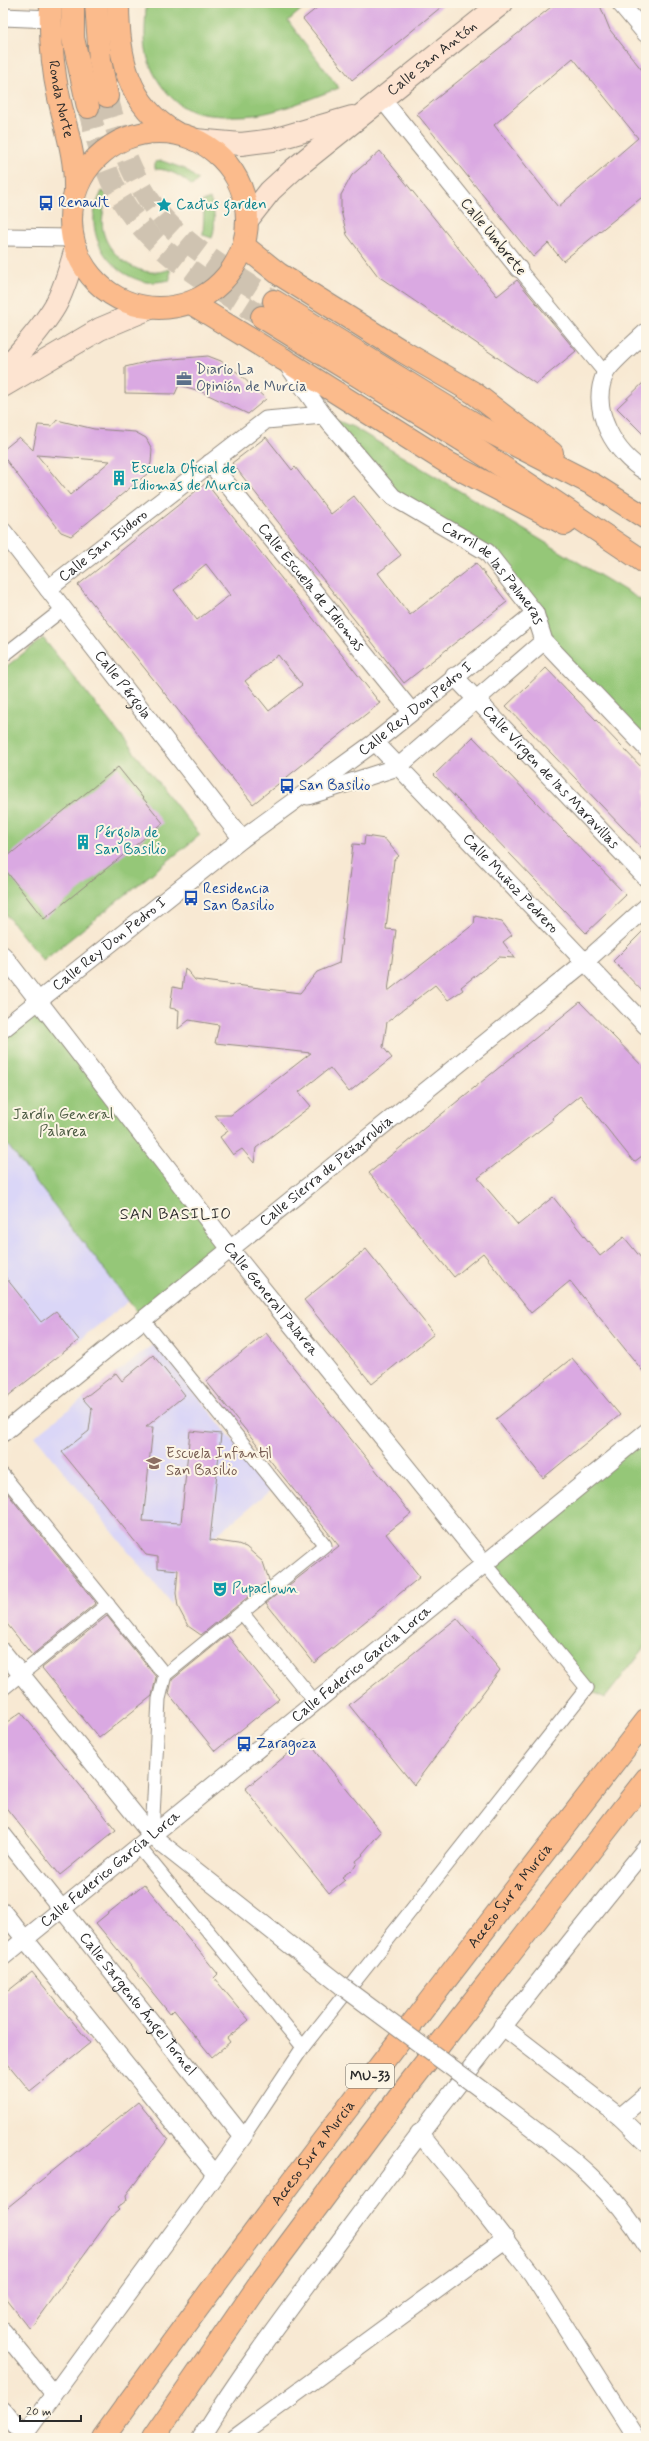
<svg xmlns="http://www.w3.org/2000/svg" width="649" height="2441" viewBox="0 0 649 2441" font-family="Mynerve,sans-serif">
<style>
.built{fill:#dad6f7}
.green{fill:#95c778;stroke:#607952}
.building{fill:#daa9e2;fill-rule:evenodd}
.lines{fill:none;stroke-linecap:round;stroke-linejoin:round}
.motorway-tunnel{stroke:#cfc3b1;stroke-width:22;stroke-dasharray:22 11;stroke-linecap:butt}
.pedestrian-casing{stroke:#928a7f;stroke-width:15}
.minor-casing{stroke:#928a7f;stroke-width:19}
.secondary-casing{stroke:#928a7f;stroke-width:24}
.primary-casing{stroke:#928a7f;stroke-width:24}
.motorway-casing{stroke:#928a7f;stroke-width:24}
.pedestrian{stroke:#fff;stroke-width:13}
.minor{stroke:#fff;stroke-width:17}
.secondary{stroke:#fde4d1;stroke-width:22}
.primary{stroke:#fbbb8c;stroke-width:22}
.motorway{stroke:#fbbb8c;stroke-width:22}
.minor-bridge-casing{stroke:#928a7f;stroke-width:19;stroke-linecap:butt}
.minor-bridge{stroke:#fff;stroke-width:17}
.labels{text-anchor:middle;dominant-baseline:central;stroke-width:4;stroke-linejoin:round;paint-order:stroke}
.shield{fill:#fcf5e5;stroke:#6a6863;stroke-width:1}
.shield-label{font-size:14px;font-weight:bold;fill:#2b2b2b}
.street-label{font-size:15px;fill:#2b2b2b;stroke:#fcf5e5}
.transit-label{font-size:15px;fill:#164399;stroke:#fcf5e5;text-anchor:start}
.culture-label{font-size:15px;fill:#0d838f;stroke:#fcf5e5;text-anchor:start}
.service-label{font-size:15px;fill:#4e5e75;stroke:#fcf5e5;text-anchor:start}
.park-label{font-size:15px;fill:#4b5a42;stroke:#fcf5e5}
.education-label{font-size:15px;fill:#785e54;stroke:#fcf5e5;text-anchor:start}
.neighbourhood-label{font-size:16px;letter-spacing:1px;fill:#2b2b2b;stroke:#fcf5e5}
</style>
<rect width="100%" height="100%" fill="#fcf5e5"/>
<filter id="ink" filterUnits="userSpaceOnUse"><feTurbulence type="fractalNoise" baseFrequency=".025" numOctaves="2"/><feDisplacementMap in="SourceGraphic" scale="8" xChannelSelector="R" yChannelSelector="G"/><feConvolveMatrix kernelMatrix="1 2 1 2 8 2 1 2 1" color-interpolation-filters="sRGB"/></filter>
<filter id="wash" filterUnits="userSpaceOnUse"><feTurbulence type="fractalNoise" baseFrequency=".012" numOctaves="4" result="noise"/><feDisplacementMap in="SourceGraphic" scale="16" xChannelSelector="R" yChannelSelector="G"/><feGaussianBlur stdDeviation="0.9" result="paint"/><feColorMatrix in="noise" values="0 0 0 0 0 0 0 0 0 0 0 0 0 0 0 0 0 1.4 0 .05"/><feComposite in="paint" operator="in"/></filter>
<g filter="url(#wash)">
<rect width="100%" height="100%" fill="#f8e9d3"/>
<g class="built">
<path d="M3 1139 129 1301 3 1400Z"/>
<path d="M155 1343 272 1489 175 1569 172 1605 35 1436Z"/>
</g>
<g class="green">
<path d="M146 3H309L288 21 339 88C314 97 287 109 261 114 244 117 210 117 194 112 171 104 152 77 147 55 143 39 146 19 146 3Z"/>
<path d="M162 161 185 169 198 180 192 186C181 176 170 169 155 169V162Z"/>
<path d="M102 191 108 195C104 206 101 218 103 231 109 258 143 281 170 269V280C163 281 153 283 146 282 114 275 92 247 94 215 95 207 99 198 102 191Z"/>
<path d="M210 199C215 211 216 226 212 238L203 235 204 210 201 202Z"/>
<path d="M323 415 353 427 646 603V748L544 641 487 552 393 497Z"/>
<path d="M43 638 200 835 43 961 3 911V669Z"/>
<path d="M39 1000 231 1250 144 1321 3 1139V1029Z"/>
<path d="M646 1432V1646L605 1698 587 1688 484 1563Z"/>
</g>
<g id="blocks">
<g class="building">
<path d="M323 3H446L352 80 303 19Z"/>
<path d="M556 3H599L610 30 646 75V194L563 261 548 243 533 257 417 114ZM573 58 638 138 558 207 494 125Z"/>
<path d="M380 151 497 296 517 280 576 351 536 384 378 276 347 235 341 211V195L352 175Z"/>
<path d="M208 356 221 361 237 372 266 399 248 414 200 391 179 385 175 394 125 393V367L150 361Z"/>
<path d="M646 380V437L617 408Z"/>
<path d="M57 420 94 429 135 432 146 438 152 449 151 463 147 474 71 536 61 532 3 456V450L19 437 33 450 38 425 52 426ZM37 455 110 461 70 495Z"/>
<path d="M266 437 292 470 295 467 331 514 354 496 401 555 378 573 410 615 476 563 507 602 404 683 232 463Z"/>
<path d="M206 483 380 703 253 804 78 585ZM206 564 230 595 197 620 174 590ZM278 655 302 685 269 711 245 681Z"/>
<path d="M546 668 646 772V852L506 706Z"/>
<path d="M473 737 626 895 586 933 434 775Z"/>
<path d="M118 767 163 823 44 919 3 867V860Z"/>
<path d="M365 836 385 839 399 856 394 860 386 929 396 930 388 991 474 924 475 916 502 922 512 935 503 942 515 958 499 957 461 987 463 990 448 1000 435 985 387 1022 383 1047 392 1058 349 1092 330 1068 299 1092 311 1106 256 1148 254 1163 242 1149 233 1155 220 1137 228 1131 215 1115H231L311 1053 215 1043 219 1025 189 1020 178 1029 179 1010 170 1008 173 987 182 989 185 968 195 980 300 993 317 972 339 963 353 844 364 845Z"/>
<path d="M646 928V995L613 961Z"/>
<path d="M580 1002 646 1070V1153L634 1162 580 1095 552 1118 553 1120 478 1178 518 1225 553 1197 600 1256 624 1237 646 1264V1375L570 1281 531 1313 483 1253 454 1277 369 1173Z"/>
<path d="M366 1249 434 1334 372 1384 304 1300Z"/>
<path d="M3 1274 41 1322 56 1311 79 1340 3 1400Z"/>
<path d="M266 1333 411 1514 386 1534 420 1577 314 1663 266 1603 339 1546 206 1381Z"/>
<path d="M153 1355 185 1395 146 1427H153L143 1521 181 1523 190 1431 221 1434 210 1540 238 1544 246 1547 263 1562 269 1580 201 1635 188 1626 178 1607 176 1593 178 1570 158 1568V1557L146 1555 62 1452 89 1431 92 1409 83 1399 116 1373 122 1381Z"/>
<path d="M572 1358 620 1415 543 1478 496 1419Z"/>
<path d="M3 1488 96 1603 32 1655 3 1619Z"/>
<path d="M107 1616 156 1677 152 1696 99 1738 42 1668Z"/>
<path d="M457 1618 500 1670 414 1785 349 1705Z"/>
<path d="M227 1635 279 1699 215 1751 169 1694 172 1680Z"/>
<path d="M21 1712 116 1830 60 1875 3 1804V1725Z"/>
<path d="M306 1739 381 1832 362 1854 363 1855 356 1861 357 1863 354 1868 342 1877 345 1880 329 1893 245 1789Z"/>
<path d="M144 1884 218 1974 214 1978 249 2020 227 2038 230 2042 212 2057 174 2010 170 2014 96 1923Z"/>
<path d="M32 1972 90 2043 30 2091 3 2058V1995Z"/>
<path d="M138 2102 168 2139 126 2195 127 2200 117 2208 119 2210 112 2216 30 2329 3 2295V2211Z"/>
</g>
</g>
</g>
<g filter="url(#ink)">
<use href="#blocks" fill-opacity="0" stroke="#928a7f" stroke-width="1"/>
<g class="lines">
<g class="motorway-tunnel">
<path d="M107 96C118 139 133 183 162 217 192 251 237 276 274 301"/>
<path d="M88 107C95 132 101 157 111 180 141 246 204 280 262 317"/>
</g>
<defs>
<g id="pedestrian">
<path d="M519 269 605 373"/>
<path d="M3 656 63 609"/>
<path d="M3 1475 165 1675 325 1545 144 1321"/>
<path d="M242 1613 316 1703"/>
<path d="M3 1689 108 1604"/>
<path d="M152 1836 159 1699 165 1675"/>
<path d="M139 1847 303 2047"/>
<path d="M243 2137 303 2047 587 1688 484 1563"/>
</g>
<g id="minor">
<path d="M620 3 646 34"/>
<path d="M3 17 51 19"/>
<path d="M382 99 519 269"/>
<path d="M3 237 73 238"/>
<path d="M646 332C637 341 609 364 605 374 589 410 615 454 646 472"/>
<path id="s1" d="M287 364 323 415 393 497 487 552 535 613 544 641 646 748"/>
<path id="s2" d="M210 463 411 711"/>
<path id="s3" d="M3 531 242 839"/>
<path id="s4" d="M48 589 266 420 323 415"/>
<path id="s5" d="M454 676 646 878"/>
<path id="s6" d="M375 742 646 1026"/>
<path d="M308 796 398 767 544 641"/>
<path id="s7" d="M3 955 231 1250 484 1563"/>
<path id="s8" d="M3 1029 242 839 375 742 535 613"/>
<path id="s9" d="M3 1433 585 962 646 907"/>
<path d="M3 1652 152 1836 343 1987"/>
<path id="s10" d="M3 1835 243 2137 22 2438"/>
<path d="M3 1912 215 2174"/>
<path id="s11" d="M3 1957 646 1432"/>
<path d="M502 2026 620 2117 646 2142"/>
<path d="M502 2105C558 2148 610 2183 646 2245"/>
<path d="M620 2117 646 2095"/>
<path d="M419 2133 460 2182 532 2274 636 2438"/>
<path d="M3 2331 54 2394"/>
<path d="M3 2410 24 2436"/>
<path d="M201 2438C244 2368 294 2303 342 2238 440 2105 542 1976 646 1848"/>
<path d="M235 2438 506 2239"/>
</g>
<g id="secondary">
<path d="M195 140 241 144 273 140 352 117"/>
<path id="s12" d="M248 219 270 191 294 169 502 3"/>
<path d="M3 372C21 350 41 330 55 306 65 288 70 268 76 248"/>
<path d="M3 386 100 329 150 308"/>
</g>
<g id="primary">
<path id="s13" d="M51 3C50 34 52 67 59 98 66 129 76 158 75 191"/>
<path d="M118 3C118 56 127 105 176 133"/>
<circle cx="159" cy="220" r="88"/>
<path d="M191 303 283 359"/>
</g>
<g id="motorway">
<path d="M73 3V38L88 107"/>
<path d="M96 3 100 60 107 96"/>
<path d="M244 246 279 274 402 351 474 393 552 453"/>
<path d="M274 301 478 426 594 485 646 518"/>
<path d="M262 317 467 443 646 563"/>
<path d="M283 359 448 463 565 524"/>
<path id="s14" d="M103 2438C278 2195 462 1958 646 1721"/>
<path d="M153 2438 263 2279 409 2084 646 1779"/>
</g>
</defs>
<use href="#pedestrian" class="pedestrian-casing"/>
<use href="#minor" class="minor-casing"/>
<use href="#secondary" class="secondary-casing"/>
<use href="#primary" class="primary-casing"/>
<use href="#motorway" class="motorway-casing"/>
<use href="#pedestrian" class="pedestrian"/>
<use href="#minor" class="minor"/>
<use href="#secondary" class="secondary"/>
<use href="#primary" class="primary"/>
<use href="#motorway" class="motorway"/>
<defs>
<path id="minor-bridge" d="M343 1987 502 2105"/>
</defs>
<use href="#minor-bridge" class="minor-bridge-casing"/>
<use href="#minor-bridge" class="minor-bridge"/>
</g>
</g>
<defs>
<symbol id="bus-bare" viewBox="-9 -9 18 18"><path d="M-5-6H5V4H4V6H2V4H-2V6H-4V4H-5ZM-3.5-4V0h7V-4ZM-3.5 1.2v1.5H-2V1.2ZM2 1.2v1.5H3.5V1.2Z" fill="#1a4fb4" stroke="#fcf5e5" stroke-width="2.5" paint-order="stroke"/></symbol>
<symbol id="sight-bare" viewBox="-9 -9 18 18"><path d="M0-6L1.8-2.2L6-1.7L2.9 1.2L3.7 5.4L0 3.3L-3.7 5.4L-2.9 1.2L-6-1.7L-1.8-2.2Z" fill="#0f9aa8" stroke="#fcf5e5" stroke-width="2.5" paint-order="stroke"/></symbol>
<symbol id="office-bare" viewBox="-9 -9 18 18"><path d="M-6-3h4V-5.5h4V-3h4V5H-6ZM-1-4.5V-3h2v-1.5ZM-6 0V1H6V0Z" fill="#5c6f8a" stroke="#fcf5e5" stroke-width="2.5" paint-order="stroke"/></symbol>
<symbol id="building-bare" viewBox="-9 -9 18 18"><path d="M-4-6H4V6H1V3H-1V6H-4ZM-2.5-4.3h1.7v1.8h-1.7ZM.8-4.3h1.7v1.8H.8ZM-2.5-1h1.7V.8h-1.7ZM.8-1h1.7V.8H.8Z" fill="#0f9aa8" stroke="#fcf5e5" stroke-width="2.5" paint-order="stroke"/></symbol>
<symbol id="school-bare" viewBox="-9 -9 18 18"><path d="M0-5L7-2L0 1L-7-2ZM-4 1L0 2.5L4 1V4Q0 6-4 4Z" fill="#8d6e63" stroke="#fcf5e5" stroke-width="2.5" paint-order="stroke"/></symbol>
<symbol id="theatre-bare" viewBox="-9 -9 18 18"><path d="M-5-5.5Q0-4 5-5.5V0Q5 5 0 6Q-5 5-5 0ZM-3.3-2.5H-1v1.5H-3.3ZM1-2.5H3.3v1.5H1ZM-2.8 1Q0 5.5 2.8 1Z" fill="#0f9aa8" stroke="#fcf5e5" stroke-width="2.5" paint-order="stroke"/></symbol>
</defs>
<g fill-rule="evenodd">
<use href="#bus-bare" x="35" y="192" width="22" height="22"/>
<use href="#sight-bare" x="153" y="194" width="22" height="22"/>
<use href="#office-bare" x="173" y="368" width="22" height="22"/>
<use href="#building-bare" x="108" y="467" width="22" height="22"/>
<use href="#bus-bare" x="276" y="775" width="22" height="22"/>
<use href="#building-bare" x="72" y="831" width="22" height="22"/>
<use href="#bus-bare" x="180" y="887" width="22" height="22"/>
<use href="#school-bare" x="143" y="1452" width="22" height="22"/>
<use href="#theatre-bare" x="209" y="1578" width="22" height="22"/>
<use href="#bus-bare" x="233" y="1733" width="22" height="22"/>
</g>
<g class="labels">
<rect class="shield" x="346" y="2064" width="48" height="24" rx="3"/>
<g class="shield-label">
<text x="370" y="2076">MU-33</text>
</g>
<g class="street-label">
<text stroke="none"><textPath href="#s12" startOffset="245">Calle San Antón</textPath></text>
<text stroke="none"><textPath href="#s13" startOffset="97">Ronda Norte</textPath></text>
<text transform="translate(493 237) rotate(51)">Calle Umbrete</text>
<text stroke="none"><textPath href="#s4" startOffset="70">Calle San Isidoro</textPath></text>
<text stroke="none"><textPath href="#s1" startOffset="298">Carril de las Palmeras</textPath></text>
<text stroke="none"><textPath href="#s2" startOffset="160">Calle Escuela de Idiomas</textPath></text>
<text stroke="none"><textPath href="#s3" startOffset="195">Calle Pérgola</textPath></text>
<text stroke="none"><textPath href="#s8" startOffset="522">Calle Rey Don Pedro I</textPath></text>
<text stroke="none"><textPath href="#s5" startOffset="140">Calle Virgen de las Maravillas</textPath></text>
<text stroke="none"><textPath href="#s6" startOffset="196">Calle Muñoz Pedrero</textPath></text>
<text stroke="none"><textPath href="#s8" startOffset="136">Calle Rey Don Pedro I</textPath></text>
<text stroke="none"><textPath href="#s9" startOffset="416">Calle Sierra de Peñarrubia</textPath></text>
<text stroke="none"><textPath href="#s7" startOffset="436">Calle General Palarea</textPath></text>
<text stroke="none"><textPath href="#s11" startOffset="463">Calle Federico García Lorca</textPath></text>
<text stroke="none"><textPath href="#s11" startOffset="139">Calle Federico García Lorca</textPath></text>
<text stroke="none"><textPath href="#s14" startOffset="678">Acceso Sur a Murcia</textPath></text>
<text stroke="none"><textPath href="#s10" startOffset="216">Calle Sargento Ángel Tornel</textPath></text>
<text stroke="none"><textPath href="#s14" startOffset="354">Acceso Sur a Murcia</textPath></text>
</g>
<g class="transit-label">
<text x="58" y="203">Renault</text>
<text x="299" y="786">San Basilio</text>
<text x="203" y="889">Residencia<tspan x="203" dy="17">San Basilio</tspan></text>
<text x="256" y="1744">Zaragoza</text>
</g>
<g class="culture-label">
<text x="176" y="205">Cactus garden</text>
<text x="131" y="469">Escuela Oficial de<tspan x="131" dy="17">Idiomas de Murcia</tspan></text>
<text x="95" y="833">Pérgola de<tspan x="95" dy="17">San Basilio</tspan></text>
<text x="232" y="1589">Pupaclown</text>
</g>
<g class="service-label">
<text x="196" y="370">Diario La<tspan x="196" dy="17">Opinión de Murcia</tspan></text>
</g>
<g class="park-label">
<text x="63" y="1115">Jardín General<tspan x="63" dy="17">Palarea</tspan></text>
</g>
<g class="education-label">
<text x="166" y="1454">Escuela Infantil<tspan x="166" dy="17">San Basilio</tspan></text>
</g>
<g class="neighbourhood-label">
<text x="176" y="1214">SAN BASILIO</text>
</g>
</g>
<rect width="649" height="2441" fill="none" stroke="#fcf5e5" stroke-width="16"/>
<path d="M20 2415v6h61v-6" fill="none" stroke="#2b2b2b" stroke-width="2"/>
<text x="26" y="2415" font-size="12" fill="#2b2b2b" stroke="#fcf5e5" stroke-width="3" paint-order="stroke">20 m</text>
</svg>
